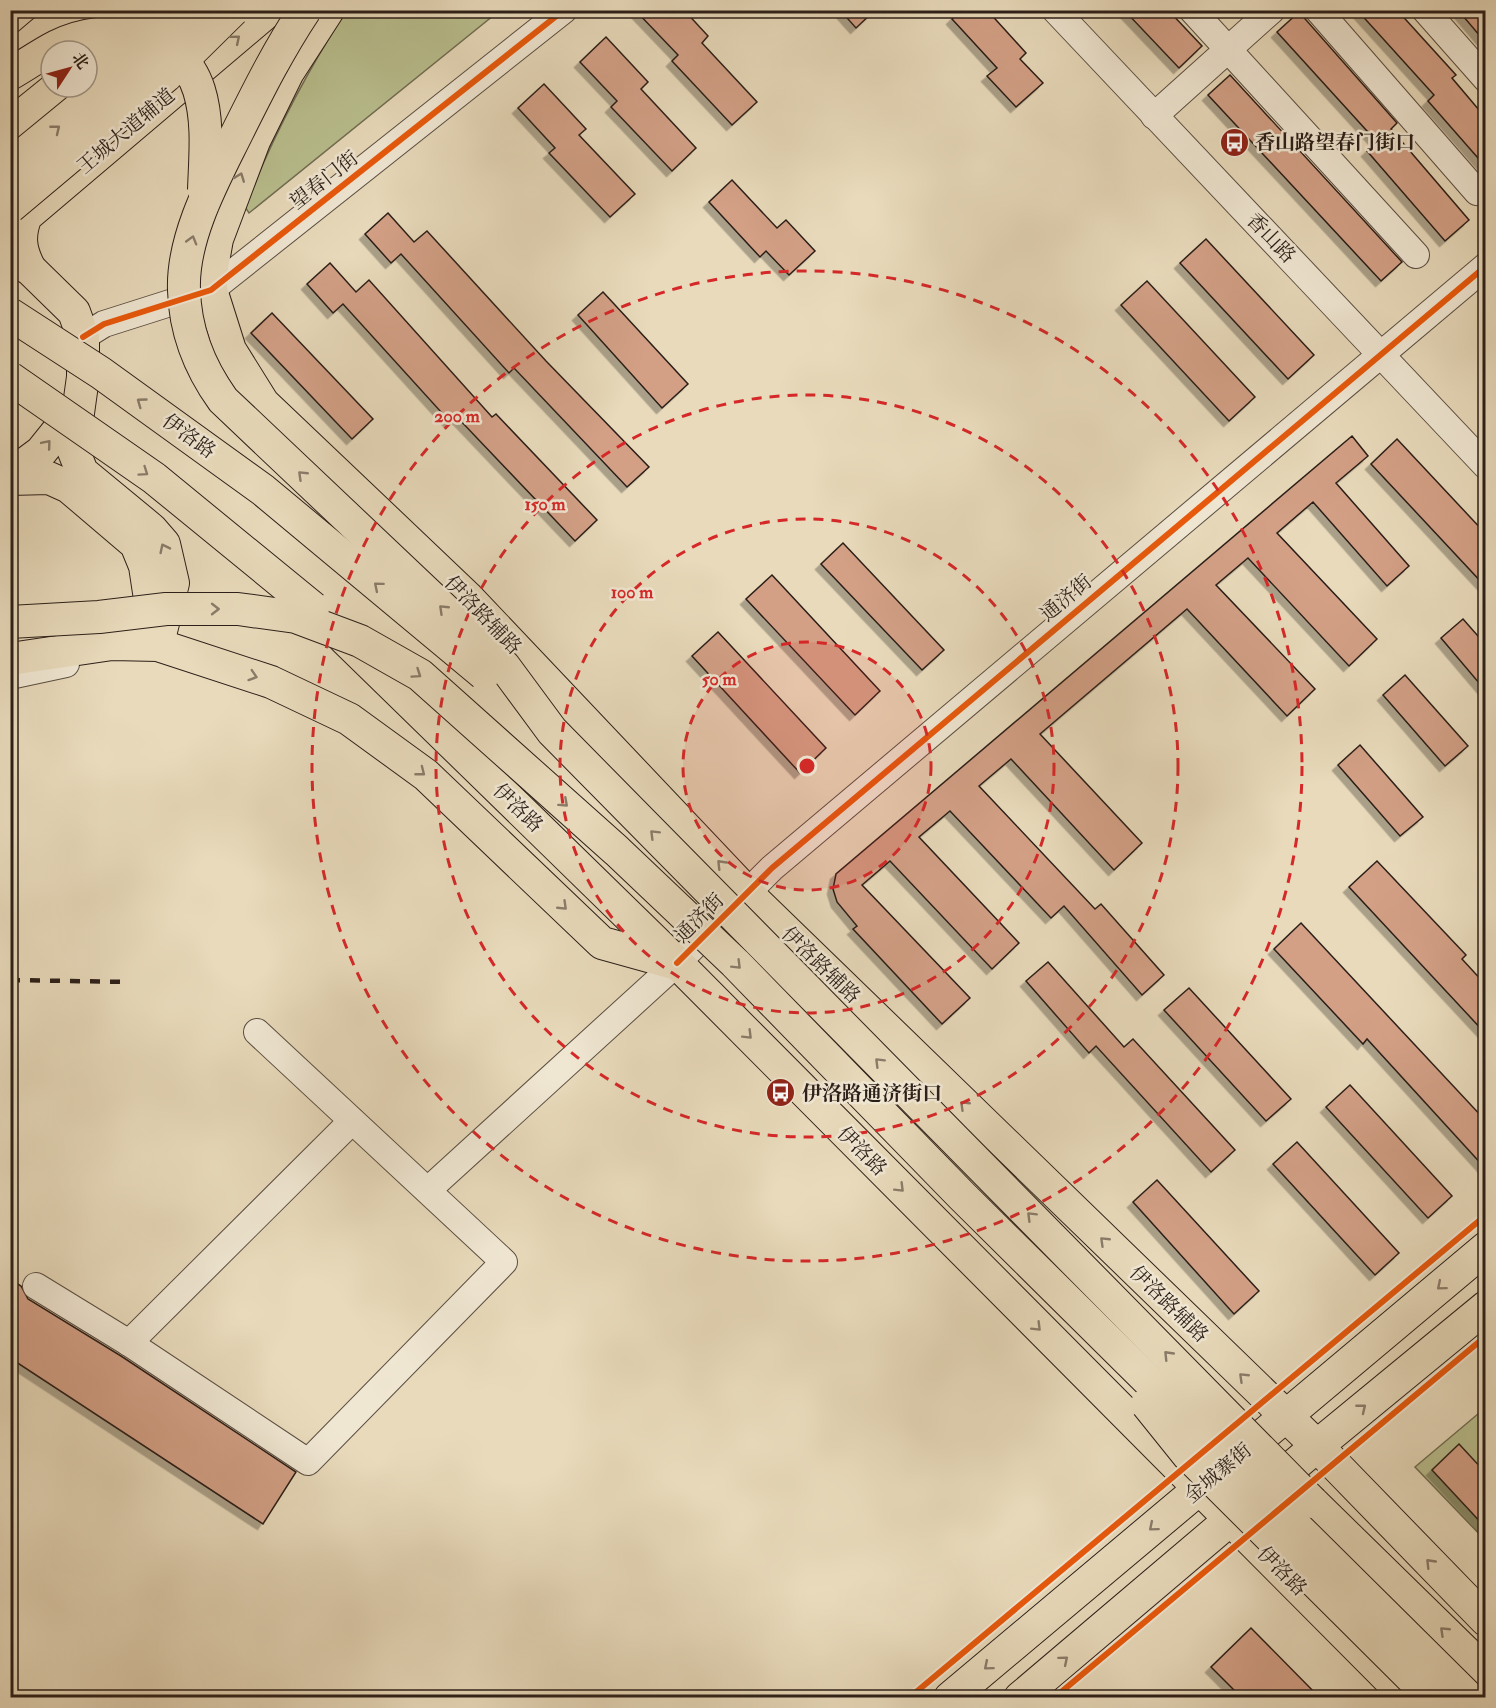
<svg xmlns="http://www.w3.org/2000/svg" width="1496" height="1708" viewBox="0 0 1496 1708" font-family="'IM FELL Double Pica','Noto Serif SC',serif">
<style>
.green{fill:#b9be8e;stroke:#726e54;stroke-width:1.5}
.building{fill:#d3a086;stroke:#2c1f19;stroke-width:1.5;filter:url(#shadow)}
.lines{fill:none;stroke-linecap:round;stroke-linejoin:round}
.minor-casing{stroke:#5b4e42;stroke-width:28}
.major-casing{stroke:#2c1f19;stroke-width:34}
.highway-casing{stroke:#2c1f19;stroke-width:35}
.minor{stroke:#f0e7d3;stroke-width:26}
.major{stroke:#e8dabb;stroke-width:32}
.highway{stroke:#e8dabb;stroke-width:33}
.rail{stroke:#2c1f19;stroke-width:4.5;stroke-dasharray:10 10;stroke-linecap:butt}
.major-bridge-casing{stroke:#2c1f19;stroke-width:34;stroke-linecap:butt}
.highway-bridge-casing{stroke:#2c1f19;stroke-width:35;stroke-linecap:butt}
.major-bridge{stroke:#e8dabb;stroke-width:32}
.highway-bridge{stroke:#e8dabb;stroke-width:33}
.cycleway-casing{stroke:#f0e7d3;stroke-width:10}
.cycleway{stroke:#e8590c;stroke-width:6}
.oneway{stroke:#8a7c6a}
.ring{fill:none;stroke:#d62828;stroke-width:3;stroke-dasharray:10 8}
.labels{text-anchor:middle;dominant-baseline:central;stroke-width:5;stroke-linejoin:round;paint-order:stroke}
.street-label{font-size:20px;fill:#2c1f19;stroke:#f0e7d3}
.poi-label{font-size:20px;font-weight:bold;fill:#2c1f19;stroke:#f0e7d3;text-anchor:start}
.centre{fill:#d62828;stroke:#f0e7d3;stroke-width:3}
.ring-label{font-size:18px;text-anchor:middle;font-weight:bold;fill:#d62828;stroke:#f0e7d3;stroke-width:5;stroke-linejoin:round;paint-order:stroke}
</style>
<defs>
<filter id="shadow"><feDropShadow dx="-5.5" dy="5.5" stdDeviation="0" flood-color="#0004"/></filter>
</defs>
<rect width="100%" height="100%" fill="#e8dabb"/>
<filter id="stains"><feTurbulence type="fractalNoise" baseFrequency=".00333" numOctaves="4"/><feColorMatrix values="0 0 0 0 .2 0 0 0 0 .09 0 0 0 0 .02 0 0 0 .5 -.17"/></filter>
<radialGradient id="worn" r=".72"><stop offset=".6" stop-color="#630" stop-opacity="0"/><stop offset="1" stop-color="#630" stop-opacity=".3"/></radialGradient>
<g class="green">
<path d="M346 11H499L249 213 245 207C272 138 306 73 346 11Z"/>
<path d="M1485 1408V1540L1415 1467Z"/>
</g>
<g class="building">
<path d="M635 10H684L708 36 702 43 757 102 732 125 672 61 678 55Z"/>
<path d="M840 10H875L856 28Z"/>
<path d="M961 10H987L1026 53 1020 59 1043 83 1016 107 987 76 997 68 952 19Z"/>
<path d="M1124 10H1168L1202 46 1179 68Z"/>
<path d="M1357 10H1397L1456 75 1452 78 1485 117V166L1428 101 1434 95Z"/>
<path d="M1458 10H1485V42Z"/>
<path d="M1299 12 1397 123 1391 129 1469 220 1445 241 1367 151 1377 142 1277 32Z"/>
<path d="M606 37 648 82 641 89 696 148 672 171 611 107 617 101 580 62Z"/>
<path d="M1230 75 1402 262 1381 281 1208 95Z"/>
<path d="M544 84 586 129 579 135 635 194 610 217 549 153 555 148 518 108Z"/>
<path d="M732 180 777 228 786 220 815 251 789 275 766 251 760 257 709 202Z"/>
<path d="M388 213 414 242 427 231 546 361 649 467 627 487 514 368 509 373 401 254 391 263 365 234Z"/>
<path d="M1206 239 1314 355 1288 379 1180 263Z"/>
<path d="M330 263 356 292 369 280 492 417 496 414 597 520 575 541 457 417 451 423 343 304 333 313 307 284Z"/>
<path d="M1147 281 1255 397 1229 421 1121 305Z"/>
<path d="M603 292 688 384 662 408 578 315Z"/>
<path d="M272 313 373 419 352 439 251 333Z"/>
<path d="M1352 436 1368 456 1336 483 1409 566 1387 586 1313 502 1277 533 1377 639 1349 666 1248 558 1216 585 1315 689 1287 716 1187 609 1040 734 1142 843 1114 870 1011 759 979 786 1095 909 1101 904 1164 975 1142 995 1064 906 1051 918 950 811 919 837 1019 943 992 969 890 861 862 885 970 998 942 1024 853 929 857 926 837 902 833 889 836 874Z"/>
<path d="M1397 439 1485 533V586L1371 464Z"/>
<path d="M843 543 944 650 922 670 821 564Z"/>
<path d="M772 575 880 691 855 715 746 599Z"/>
<path d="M1463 619 1485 644V690L1441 638Z"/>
<path d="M718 632 826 748 800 773 692 656Z"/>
<path d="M1405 675 1468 746 1445 766 1383 695Z"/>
<path d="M1360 745 1423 817 1400 836 1338 765Z"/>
<path d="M1377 861 1466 955 1462 959 1485 984V1033L1349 887Z"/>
<path d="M1301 923 1485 1120V1168L1367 1039 1363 1044 1274 949Z"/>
<path d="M1048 962 1124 1047 1133 1039 1235 1150 1211 1172 1096 1046 1089 1053 1026 981Z"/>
<path d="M1189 988 1291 1099 1266 1121 1164 1010Z"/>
<path d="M1350 1085 1452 1196 1428 1218 1326 1107Z"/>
<path d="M1297 1142 1399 1253 1375 1275 1273 1164Z"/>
<path d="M1157 1180 1259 1291 1234 1314 1133 1202Z"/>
<path d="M10 1279 21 1286 28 1299 121 1356 296 1472 263 1524 10 1358Z"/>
<path d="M1459 1444 1485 1472V1527L1432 1470Z"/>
<path d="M1251 1628 1320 1698H1242L1211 1667Z"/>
</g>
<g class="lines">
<defs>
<g id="minor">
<path d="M1055 10 1486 466"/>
<path d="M1192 10 1416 255"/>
<path d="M1318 10 1477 192 1486 193"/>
<path d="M1425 10 1486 79"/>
<path d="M1154 116 1272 10"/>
<path d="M83 337 104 324 211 290 564 10"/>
<path d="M10 676 66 664"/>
<path d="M428 1190 677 963 772 868 1486 266"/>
<path d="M36 1286 129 1343 308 1462 504 1262 257 1032"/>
<path d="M129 1343 352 1121"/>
</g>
<g id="major">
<path d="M328 10 288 72 254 141 217 239 211 273V290L230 350 263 403 467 597 757 903 1317 1446 1486 1620"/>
<path d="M56 47 99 10"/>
<path d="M10 60 69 10"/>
<path d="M10 258 30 269 74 312 83 337V377L73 449 82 472 151 529 164 544 173 583 160 635"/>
<path d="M30 269C20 250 18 236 26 216L269 10"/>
<path d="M10 475 41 452 78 406"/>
<path d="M10 479 49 478 69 487 136 544 145 566 155 632"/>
<path d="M344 638 677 963 1408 1698"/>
<path d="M10 659 112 644 158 645 271 682 349 719 426 775 602 943 674 963"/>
<path d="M1312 1502 1486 1672"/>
<path d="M950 1698 1486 1248"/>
<path d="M1020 1698 1317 1446 1486 1307"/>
</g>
<path id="highway" d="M10 126 58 87"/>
</defs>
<use href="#minor" class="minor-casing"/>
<use href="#major" class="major-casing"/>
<use href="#highway" class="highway-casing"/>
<use href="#minor" class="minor"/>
<use href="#major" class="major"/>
<use href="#highway" class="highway"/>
<path class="rail" d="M10 980 129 982"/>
<defs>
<g id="major-bridge">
<path d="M305 10C277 52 256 95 234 139 212 183 182 239 184 290 185 331 200 368 223 400L504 666 552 731 1312 1502"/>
<path d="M10 74C26 65 41 54 57 46 108 21 180 30 199 90 209 122 205 158 204 190"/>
<path d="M10 207 166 76 233 10"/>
<path d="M10 314 101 373 263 490 484 674"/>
<path d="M10 378 154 478 313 608"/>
<path d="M10 622 99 617 166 609H238L296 617 360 641 420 675 617 851 735 963 962 1196 1469 1698"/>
<path d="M1147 1404 1188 1455 1432 1698"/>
</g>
<g id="highway-bridge">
<path d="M87 63 152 10"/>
<path d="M10 166 200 10"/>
</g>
</defs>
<use href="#major-bridge" class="major-bridge-casing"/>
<use href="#highway-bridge" class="highway-bridge-casing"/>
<use href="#major-bridge" class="major-bridge"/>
<use href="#highway-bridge" class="highway-bridge"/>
<defs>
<g id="cycleway">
<path d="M83 337 104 324 211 290 564 10"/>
<path d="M677 963 772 868 1486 266"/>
<path d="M909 1698 1486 1215"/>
<path d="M1054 1698 1486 1336"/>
</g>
</defs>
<use href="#cycleway" class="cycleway-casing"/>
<use href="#cycleway" class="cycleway"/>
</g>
<defs><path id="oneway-chevron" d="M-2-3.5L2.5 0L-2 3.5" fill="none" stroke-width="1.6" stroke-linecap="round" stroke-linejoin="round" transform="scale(1.5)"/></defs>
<g class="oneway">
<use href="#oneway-chevron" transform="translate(236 39) rotate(-40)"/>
<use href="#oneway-chevron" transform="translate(56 129) rotate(-39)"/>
<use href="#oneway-chevron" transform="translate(240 177) rotate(-69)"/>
<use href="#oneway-chevron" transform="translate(192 240) rotate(-74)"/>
<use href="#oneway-chevron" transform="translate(141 402) rotate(-144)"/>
<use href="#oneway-chevron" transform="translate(47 444) rotate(-50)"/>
<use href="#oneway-chevron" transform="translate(144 472) rotate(35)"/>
<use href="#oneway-chevron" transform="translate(302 475) rotate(-136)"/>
<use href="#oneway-chevron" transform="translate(164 548) rotate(-116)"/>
<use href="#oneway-chevron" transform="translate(378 586) rotate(-140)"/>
<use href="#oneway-chevron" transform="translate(215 609)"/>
<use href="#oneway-chevron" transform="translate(443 609) rotate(-136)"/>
<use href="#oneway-chevron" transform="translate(417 674) rotate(34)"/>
<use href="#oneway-chevron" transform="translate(253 676) rotate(18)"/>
<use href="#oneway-chevron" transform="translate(421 772) rotate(38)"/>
<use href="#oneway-chevron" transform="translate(564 803) rotate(42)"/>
<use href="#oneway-chevron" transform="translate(654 834) rotate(-135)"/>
<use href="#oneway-chevron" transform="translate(721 864) rotate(-134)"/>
<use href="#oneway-chevron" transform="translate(563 906) rotate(44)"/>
<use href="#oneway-chevron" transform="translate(737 965) rotate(45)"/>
<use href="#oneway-chevron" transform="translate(748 1035) rotate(45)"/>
<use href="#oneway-chevron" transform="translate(879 1062) rotate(-135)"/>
<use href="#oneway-chevron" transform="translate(964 1105) rotate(-136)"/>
<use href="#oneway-chevron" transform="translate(900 1188) rotate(45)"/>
<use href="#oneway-chevron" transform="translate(1031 1216) rotate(-135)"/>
<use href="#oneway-chevron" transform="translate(1104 1241) rotate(-136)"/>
<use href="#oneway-chevron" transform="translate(1441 1286) rotate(140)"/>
<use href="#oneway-chevron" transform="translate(1037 1327) rotate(45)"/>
<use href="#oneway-chevron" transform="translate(1168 1355) rotate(-134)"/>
<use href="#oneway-chevron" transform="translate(1243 1377) rotate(-136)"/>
<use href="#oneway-chevron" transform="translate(1362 1408) rotate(-39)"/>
<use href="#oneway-chevron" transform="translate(1153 1527) rotate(140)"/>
<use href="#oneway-chevron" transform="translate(1430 1563) rotate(-134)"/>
<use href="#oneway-chevron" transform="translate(1444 1631) rotate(-136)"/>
<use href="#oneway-chevron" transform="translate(1064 1660) rotate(-40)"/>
<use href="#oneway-chevron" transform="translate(988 1666) rotate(140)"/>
</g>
<circle cx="807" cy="766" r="124" fill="#d62828" fill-opacity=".12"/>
<g class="ring">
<circle cx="807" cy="766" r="124"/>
<circle cx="807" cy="766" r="247"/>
<circle cx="807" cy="766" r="371"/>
<circle cx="807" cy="766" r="495"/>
</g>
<defs>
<symbol id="bus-disc" viewBox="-11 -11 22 22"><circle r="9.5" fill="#8f2418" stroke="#f0e7d3"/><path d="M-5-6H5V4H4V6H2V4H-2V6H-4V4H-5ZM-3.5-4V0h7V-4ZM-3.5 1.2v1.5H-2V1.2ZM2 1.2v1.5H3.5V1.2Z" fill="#fff"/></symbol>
</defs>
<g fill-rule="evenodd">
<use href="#bus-disc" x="1218" y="126" width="33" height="33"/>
<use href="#bus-disc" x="764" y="1076" width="33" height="33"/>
</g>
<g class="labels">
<g class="street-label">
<text transform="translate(126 131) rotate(-40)">王城大道辅道</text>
<text transform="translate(324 180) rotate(-38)">望春门街</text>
<text transform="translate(1271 238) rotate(46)">香山路</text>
<text transform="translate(189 436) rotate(36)">伊洛路</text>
<text transform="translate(1066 598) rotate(-40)">通济街</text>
<text transform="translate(483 615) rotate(46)">伊洛路辅路</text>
<text transform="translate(518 808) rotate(44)">伊洛路</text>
<text transform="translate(699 918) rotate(-45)">通济街</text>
<text transform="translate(821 965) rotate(44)">伊洛路辅路</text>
<text transform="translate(862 1151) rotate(45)">伊洛路</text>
<text transform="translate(1169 1304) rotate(44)">伊洛路辅路</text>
<text transform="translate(1218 1473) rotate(-40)">金城寨街</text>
<text transform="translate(1282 1571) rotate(45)">伊洛路</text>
</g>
<g class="poi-label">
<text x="1255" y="142">香山路望春门街口</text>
<text x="802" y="1093">伊洛路通济街口</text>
</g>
</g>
<circle cx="807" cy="766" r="9" class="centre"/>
<g class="ring-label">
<text x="457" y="422">200 m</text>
<text x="545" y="510">150 m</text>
<text x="632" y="598">100 m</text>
<text x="719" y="685">50 m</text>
</g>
<rect width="1496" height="1708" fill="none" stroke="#e8dabb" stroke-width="36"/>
<rect x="12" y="12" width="1472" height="1684" fill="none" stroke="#2c1f19" stroke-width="3"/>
<rect x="18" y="18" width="1460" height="1672" fill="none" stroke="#2c1f19" stroke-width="1.5"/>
<g transform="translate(69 69) rotate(54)"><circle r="28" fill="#f0e7d3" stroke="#a29789" stroke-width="1.5"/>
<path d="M0-4.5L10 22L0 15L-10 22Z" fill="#8f2418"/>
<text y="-9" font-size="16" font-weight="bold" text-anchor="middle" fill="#2c1f19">北</text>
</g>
<rect width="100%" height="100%" filter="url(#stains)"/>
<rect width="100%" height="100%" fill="url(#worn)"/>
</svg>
